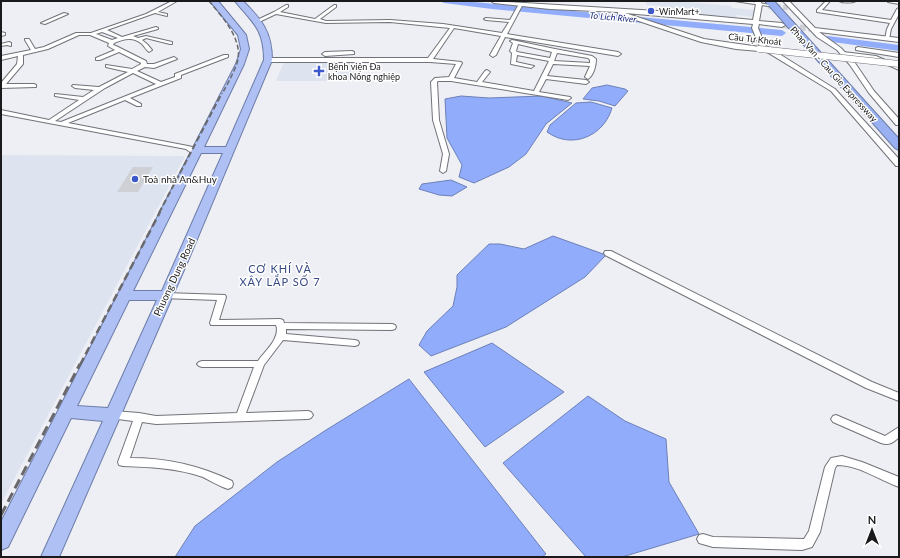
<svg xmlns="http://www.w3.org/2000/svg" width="900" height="558" viewBox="0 0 900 558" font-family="Lato,sans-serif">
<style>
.built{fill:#dee3f0}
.water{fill:#90acfb;stroke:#6d80b8}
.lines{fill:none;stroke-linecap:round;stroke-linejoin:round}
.river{fill:#90acfb;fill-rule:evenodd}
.building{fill:#ced0d5}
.minor-tunnel{stroke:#cdcfd4;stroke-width:5;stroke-dasharray:5 2.5;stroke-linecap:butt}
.tertiary-tunnel{stroke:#cdcfd4;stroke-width:6;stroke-dasharray:6 3;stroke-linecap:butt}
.minor-casing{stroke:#717378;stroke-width:2}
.tertiary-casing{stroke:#717378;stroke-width:2}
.trunk-casing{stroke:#6d7ca7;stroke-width:2}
.motorway-casing{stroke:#6d7ca7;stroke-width:2}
.minor{fill:#fff;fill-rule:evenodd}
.tertiary{fill:#fff;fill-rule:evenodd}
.trunk{fill:#aec0f4;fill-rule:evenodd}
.motorway{fill:#99b1f2;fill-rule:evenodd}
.rail-far3{stroke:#69696d;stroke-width:1.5;stroke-dasharray:5 2.5;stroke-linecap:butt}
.rail-far2{stroke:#69696d;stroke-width:2;stroke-dasharray:6 3;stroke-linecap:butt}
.rail-far1{stroke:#69696d;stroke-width:2.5;stroke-dasharray:8 4;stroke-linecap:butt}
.rail{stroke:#69696d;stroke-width:3;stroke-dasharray:10 5;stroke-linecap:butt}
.tertiary-bridge-casing{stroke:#717378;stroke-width:7;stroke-linecap:butt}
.tertiary-bridge{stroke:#fff;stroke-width:6}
.poi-dot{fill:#3c58ca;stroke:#fff;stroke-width:1.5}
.labels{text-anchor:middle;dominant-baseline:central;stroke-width:3;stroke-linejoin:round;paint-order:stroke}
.far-poi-label{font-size:9px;fill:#1a1a1c;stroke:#fff;text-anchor:start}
.far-water-label{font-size:9px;font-style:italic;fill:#16247c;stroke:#fff}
.far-street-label{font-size:9px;fill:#1a1a1c;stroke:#fff}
.poi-label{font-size:10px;fill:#1a1a1c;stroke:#fff;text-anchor:start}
.street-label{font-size:10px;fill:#1a1a1c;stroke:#fff}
.neighbourhood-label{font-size:11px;letter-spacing:1px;fill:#374a84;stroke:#fff}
</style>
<rect width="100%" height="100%" fill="#edeff5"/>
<g class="built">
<path d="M646 1H674L732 6V8L755 10V17L737 15 736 18 661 11 660 6 646 5Z"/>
<path d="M284 62H360L355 81H276Z"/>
<path d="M1 155 185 156 1 504Z"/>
</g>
<g class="water">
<path d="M607 85 625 89 628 91 615 106 599 101 583 99 592 88Z"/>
<path d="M461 96 489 98 542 96 572 103 546 124 526 154 509 167 474 183 459 177 462 165 447 138 445 99Z"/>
<path d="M591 102 612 108C604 136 572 150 547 132L550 125 576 103Z"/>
<path d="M451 180 467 187 452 196 439 195 419 189 422 184Z"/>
<path d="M553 236 606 255 585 277 506 327 431 356 419 345 427 331 453 306 457 287V275L489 244H500L524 249Z"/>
<path d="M492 343 564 392 485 447 424 372Z"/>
<path d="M409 379 546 554 542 557H175L195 526 277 462 326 430Z"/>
<path d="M588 396 625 421 666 439 669 482 699 534 622 557H586L503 463Z"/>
</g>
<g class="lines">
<g class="river">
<path d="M440 1H463L782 30 786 33 782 36 492 9 444 3Z"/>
<path d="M828 36 899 45V51L825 41 824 39 825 37Z"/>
</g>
</g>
<path class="building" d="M133 167H153L138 192H117Z"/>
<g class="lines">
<path class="minor-tunnel" d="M768 6 791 8"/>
<path class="tertiary-tunnel" d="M782 25 812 29"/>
<defs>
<g id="minor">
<path d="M172 1H177L158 12 167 14V16L155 13 107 30 122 37 156 27 158 28V29L133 36 138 38 146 36 172 42V44H170L146 38 142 40 147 44 152 50 149 52C146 50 145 47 142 44 133 36 124 39 114 43L113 45 116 46 146 61 147 64H154L174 57 177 59 154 68 145 67 137 71 161 82 175 77V74L224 55H228V57L181 75V78L130 98 141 104V106H137L125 100 68 123 188 146C192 147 196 148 200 149V151L190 152 186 149 1 114V110L49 120 79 100 55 96V94L83 97 94 90 75 88 72 86 73 85 99 87 128 72 106 67V65L132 69 141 64V63L119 52 100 60H96V58L115 50 108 46 109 43 90 35H79L48 49 23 55V64L6 84H34L36 85V87L1 88V83L17 64 18 56 1 60V56L31 50 25 40V39H29L35 49 44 47 76 33H91L146 14ZM102 32 118 38 112 40 96 34ZM133 73 156 84 61 122 55 121 105 88Z"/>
<path d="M735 1H747L770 5 768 6Z"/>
<path d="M826 1H830L822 10 891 20 897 9 899 8V14L891 29 889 39 887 40 885 39 887 29 890 23 817 12V10Z"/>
<path d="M839 1H856C852 3 843 3 839 1Z"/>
<path d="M888 1 899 2V4L888 2Z"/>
<path d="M521 3 523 4 507 34 618 52 621 54 618 56 505 37 496 55 493 57 490 55 501 36 454 28 433 59 461 62 462 63 454 78 477 82 485 71 487 70 490 72 482 82 534 91 549 61 517 55 516 62 534 66 531 68 511 64 512 53 510 51 513 43 510 41 512 40 555 49 592 56 596 59C596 65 594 75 588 79L585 77 590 66 553 64 547 76 586 80 589 82 586 84 546 79 539 92 570 97 571 98 568 100 451 81H438L437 82 439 120 449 154 446 171 443 173 440 171 443 154 433 120 431 82 435 78 449 77 456 64 430 62H268L265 60 268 58H428L450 28 390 22 326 23 276 14 259 22 255 21 274 12 286 5H288V7L280 12 315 19 334 5H336V7L320 19 326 21 390 20 443 24 502 33 509 22 486 20 484 19 486 18 510 20 519 4ZM518 44 552 52 550 58 517 52 516 51ZM557 53 588 58 590 60V63L554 61Z"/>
<path d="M64 13 68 14 45 24 41 23Z"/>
<path d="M1 32 5 33V35L1 36Z"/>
<path d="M9 42 11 43V46L7 45 1 46V44Z"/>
<path d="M858 47 899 53V57L856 50V48Z"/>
<path d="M352 51 354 52V54L325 56 322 54 325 52Z"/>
<path d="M843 52 876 56 899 66V70L875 59 841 55 840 54Z"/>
<path d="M605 251H611L872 382 899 393V401L866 388 605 255 604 253Z"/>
<path d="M165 293 225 295 226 297 219 320 280 319 283 320 284 323 392 324 395 325 396 327 395 329 392 330 286 329V334L355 340 358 341 359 343 358 345 355 346 283 340 264 365 246 413 308 411 311 412 313 415 311 418 308 419 156 424 142 422 130 458C166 458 199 465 232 481L233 484 232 487 228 489C219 486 211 481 203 477 177 468 150 467 123 466L119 465 118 462 133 421 110 418 108 415 110 412 113 411 139 413 156 416 237 413 254 367H202L199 366 197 364 199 362 202 361H258C265 351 281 338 276 325H211L210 323 217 300 162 298 161 296Z"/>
<path d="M836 415 885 436 899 427V437C894 442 889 446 881 443L833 422 831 419 833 416Z"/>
<path d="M842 456 862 462 899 477V487C879 480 859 465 837 465L835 468 820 532 812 547 802 550 713 547 699 543 697 539 699 535 703 534 713 537 804 539 809 531 825 467 831 458Z"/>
</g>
<g id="tertiary">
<path d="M491 1 658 11 753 20 756 4 754 1H760L762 4 759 21 782 23 785 25 782 27 759 24 758 28 765 45 835 89 899 159V166H896L831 91 762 49 759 51 736 49 701 42 618 14V12L550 9 494 3ZM625 13 753 24 752 28 760 47 704 39Z"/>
<path d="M783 1H789L815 28 899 38V42L819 32 841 48 855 63 874 91 899 119V125H896L869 93 850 65 837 50 817 37Z"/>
</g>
<path id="trunk" d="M210 1H218L246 35 249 49 244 64 204 147H226L264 60C264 29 253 23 235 1H243C262 20 272 32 272 60L190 256 59 557H41L103 421 71 418 8 547 1 550V522L236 64 241 49 238 35ZM201 153H223L162 291H133ZM129 300H157L108 408 77 406Z"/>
<path id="motorway" d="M765 1H774L899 139V150L895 148Z"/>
</defs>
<use href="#minor" class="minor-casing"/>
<use href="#tertiary" class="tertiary-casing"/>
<use href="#trunk" class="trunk-casing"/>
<use href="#motorway" class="motorway-casing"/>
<use href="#minor" class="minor"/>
<use href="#tertiary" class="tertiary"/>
<use href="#trunk" class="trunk"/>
<use href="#motorway" class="motorway"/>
<path class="rail-far3" d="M209 1C223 18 246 42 236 66 232 76 227 85 222 94"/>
<path class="rail-far2" d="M159 213 222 93"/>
<path class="rail-far1" d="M80 365 160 212"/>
<path class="rail" d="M1 515 80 364"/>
<defs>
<path id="tertiary-bridge" d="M759 49 899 64"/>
</defs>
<use href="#tertiary-bridge" class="tertiary-bridge-casing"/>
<use href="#tertiary-bridge" class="tertiary-bridge"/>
</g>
<g class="poi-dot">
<circle cx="651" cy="11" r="4"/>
<path d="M317 65h4v4h4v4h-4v4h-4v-4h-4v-4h4z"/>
<circle cx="135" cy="179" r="4"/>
</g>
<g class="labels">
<g class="far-poi-label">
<text x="659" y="11">WinMart+</text>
<text x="328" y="66">Bệnh viện Đa<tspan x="328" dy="10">khoa Nông nghiệp</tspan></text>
</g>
<g class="far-water-label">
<text transform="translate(613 17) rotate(5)">To Lich River</text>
</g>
<g class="far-street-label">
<text transform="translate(755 39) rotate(6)">Cầu Tự Khoát</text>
<text transform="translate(834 74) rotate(48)">Phap Van - Cau Gie Expressway</text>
</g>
<g class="poi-label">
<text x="143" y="179">Toà nhà An&amp;Huy</text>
</g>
<g class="street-label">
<text transform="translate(174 277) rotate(-65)">Phuong Dung Road</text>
</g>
<g class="neighbourhood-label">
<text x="280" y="268">CƠ KHÍ VÀ<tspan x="280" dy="13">XÂY LẮP SỐ 7</tspan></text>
</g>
</g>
<rect width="900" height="558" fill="none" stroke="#1a1a1c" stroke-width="4"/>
<g transform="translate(872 530)" stroke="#ffffff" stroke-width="3" paint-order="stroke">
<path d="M0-3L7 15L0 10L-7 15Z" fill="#1a1a1c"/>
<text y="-6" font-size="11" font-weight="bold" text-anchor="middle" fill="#1a1a1c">N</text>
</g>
</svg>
